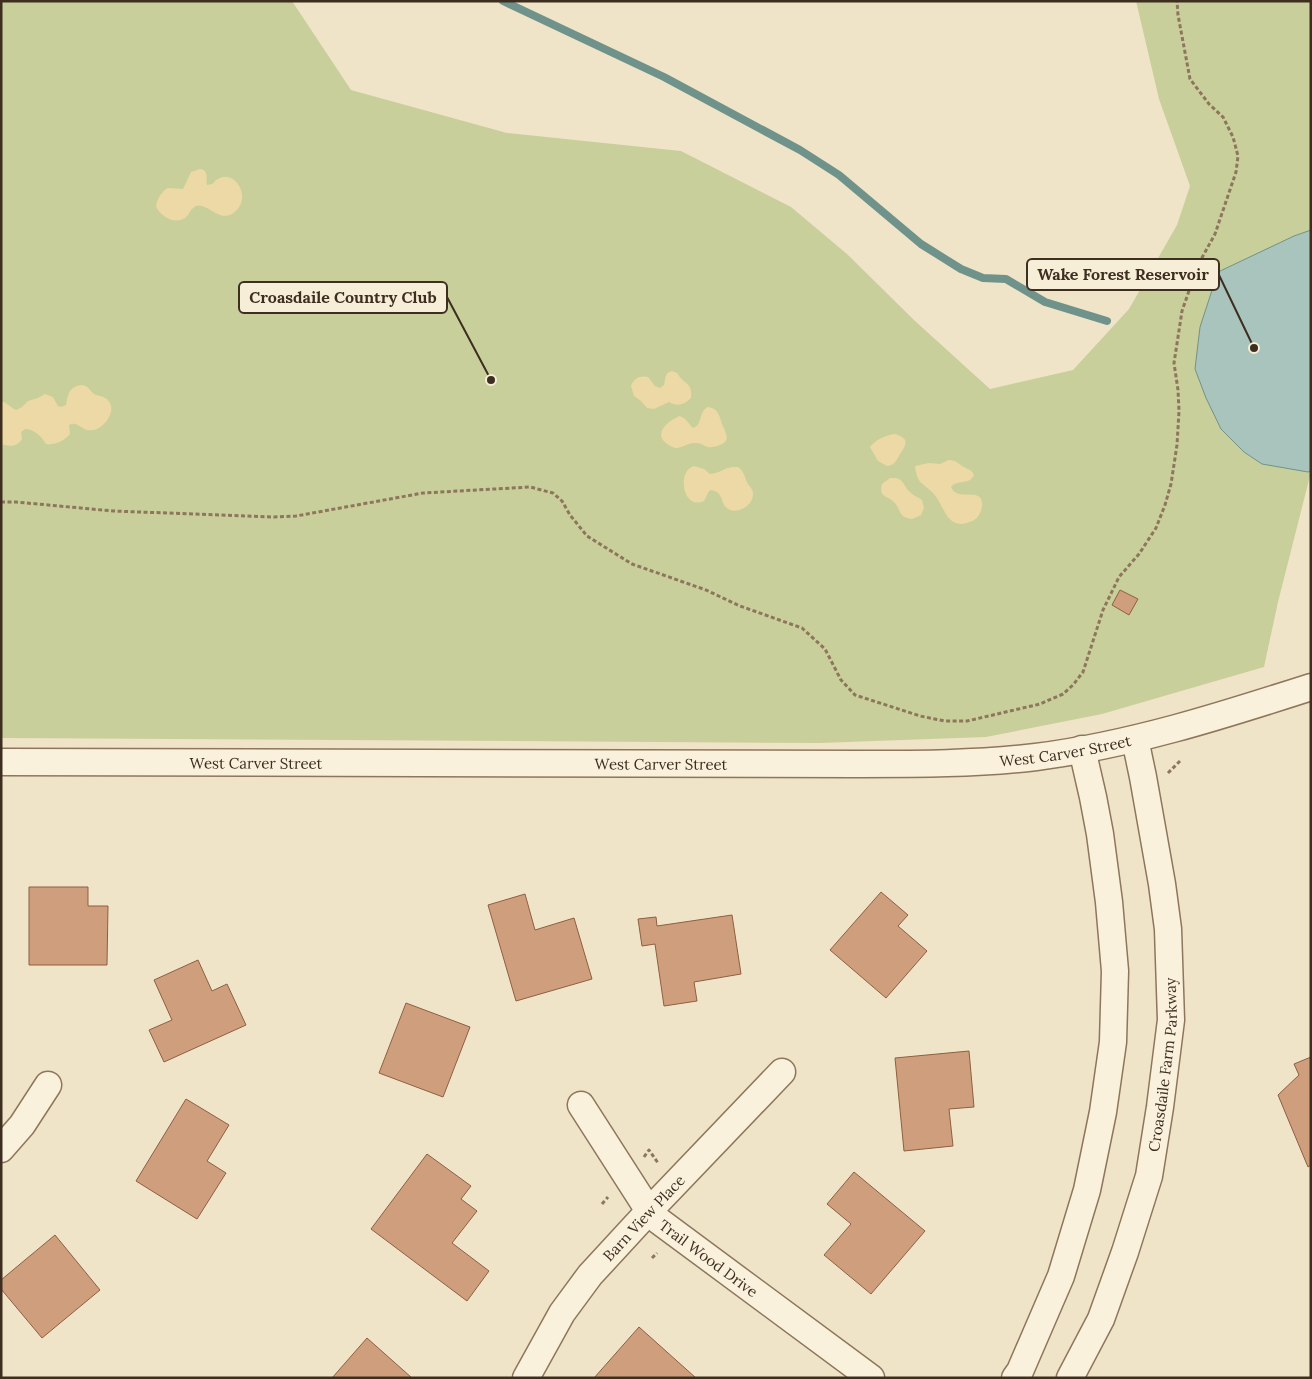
<svg xmlns="http://www.w3.org/2000/svg" width="1312" height="1379" viewBox="0 0 1312 1379" font-family="Lora,serif">
<style>
.green{fill:#c9cf9b}
.sand{fill:#ecd9a5}
.water{fill:#a9c4bc;stroke:#6f938a}
.lines{fill:none;stroke-linecap:round;stroke-linejoin:round}
.stream{stroke:#6f938a;stroke-width:8}
.building{fill:#cf9f7d;stroke:#8d5f41}
.minor-casing{stroke:#8d765c;stroke-width:29}
.path{stroke:#8d765c;stroke-width:3;stroke-dasharray:4 2.5;stroke-linecap:butt}
.minor{stroke:#faf1dc;stroke-width:26}
.labels{text-anchor:middle;dominant-baseline:central;stroke-width:5;stroke-linejoin:round;paint-order:stroke}
.street-label{font-size:15px;fill:#3d2e20;stroke:#f7eed8}
.leader{fill:none;stroke:#3d2e20;stroke-width:2}
.callout-dot{fill:#3d2e20;stroke:#f7eed8;stroke-width:2}
.callout{fill:#f7eed8;stroke:#3d2e20;stroke-width:2}
.callout-label{font-size:16px;text-anchor:middle;font-weight:bold;fill:#3d2e20}
</style>
<rect width="100%" height="100%" fill="#f0e4c8"/>
<path class="green" d="M1 1H292L351 90 507 133 681 151 791 207 847 254 914 320 990 389 1073 370 1129 309 1177 225 1190 186 1159 99 1136 1H1311V472L1278 602 1264 667 1102 714 986 737 820 743 1 738Z"/>
<g class="sand">
<path d="M200 169C209 170 206 178 207 185L212 184C214 183 215 180 218 179 234 169 251 195 237 210 219 229 205 195 192 209 189 212 189 215 185 218 174 225 160 216 156 206 157 199 162 191 168 188L183 189 191 172Z"/>
<path d="M672 371 677 373C684 385 693 382 691 398 684 405 677 407 669 402L654 409 647 408 641 401 634 396 631 386C634 378 640 375 648 377L655 386 660 388 664 385C666 378 664 373 672 371Z"/>
<path d="M82 385C89 386 89 390 94 394 98 396 102 396 105 398 119 406 107 425 97 429 82 435 79 419 69 425L70 434C63 442 55 445 46 444 41 436 34 429 25 429L21 432 22 439C17 447 10 447 1 444V402H4L14 409 16 410 22 407 28 401 38 398 45 394 53 397 58 406 61 407 66 405C68 395 69 386 82 385Z"/>
<path d="M708 407C720 409 719 417 723 426 727 436 731 442 717 446 705 450 703 442 695 443 683 443 679 454 666 443 653 433 669 420 680 416L685 419 693 428C703 425 698 412 708 407Z"/>
<path d="M895 434C911 439 906 445 899 456 896 461 895 465 887 466L878 461 870 447C875 440 886 435 895 434Z"/>
<path d="M949 460C957 460 958 464 964 467 969 470 971 469 974 475 969 486 957 479 951 487 957 503 984 485 982 506 981 513 978 519 972 521 946 533 945 505 933 493 922 482 917 484 915 466L929 463 940 464Z"/>
<path d="M694 466 704 469 710 474C722 473 724 466 738 467 745 472 744 477 748 484 750 487 753 489 753 494 753 505 740 513 730 510 722 507 723 498 719 494 718 492 714 491 712 490L709 491 704 501C683 511 676 471 694 466Z"/>
<path d="M890 478C905 477 902 485 910 492 914 496 918 497 922 500L924 508 921 515 912 519C898 517 902 512 895 503 888 495 878 498 882 484Z"/>
</g>
<path class="water" d="M1311 230V471L1308 472 1262 464 1244 452 1221 429 1206 398 1195 369 1200 327 1218 272 1294 236Z"/>
<g class="lines">
<path class="stream" d="M503 1 664 77 800 150 839 175 921 244 961 269 983 278 1006 279 1045 302 1107 321"/>
</g>
<g class="building">
<path d="M1120 590 1138 599 1129 615 1112 605Z"/>
<path d="M29 887H88V906H108L107 965H29Z"/>
<path d="M881 892 908 915 898 926 927 951 886 998 830 950Z"/>
<path d="M525 894 535 930 574 918 592 979 516 1001 488 905Z"/>
<path d="M732 915 741 974 694 982 697 1001 664 1006 655 944 642 946 638 919 656 917 657 926Z"/>
<path d="M198 960 212 991 227 984 246 1025 164 1062 149 1030 172 1020 154 980Z"/>
<path d="M406 1003 470 1027 443 1097 379 1073Z"/>
<path d="M969 1051 974 1107 949 1109 953 1146 904 1151 895 1058Z"/>
<path d="M1311 1057V1165L1308 1167 1278 1095 1299 1075 1294 1064Z"/>
<path d="M186 1099 229 1125 207 1161 226 1173 197 1219 136 1181Z"/>
<path d="M427 1154 471 1186 461 1199 477 1211 452 1243 489 1271 467 1301 371 1229Z"/>
<path d="M854 1172 925 1231 871 1294 824 1255 851 1224 827 1204Z"/>
<path d="M55 1235 100 1290 42 1338 1 1289V1280Z"/>
<path d="M639 1327 696 1378H594Z"/>
<path d="M367 1338 412 1378H332Z"/>
</g>
<g class="lines">
<defs>
<g id="minor">
<path id="s1" d="M1 762 858 764C917 764 977 764 1036 757 1130 745 1221 716 1311 687"/>
<path id="s2" d="M581 1105 649 1211 659 1221 871 1378"/>
<path d="M1 1149 22 1125 48 1085"/>
<path id="s3" d="M526 1378 562 1313 590 1275 649 1211 782 1072"/>
<path d="M1015 1378 1020 1371 1061 1276 1087 1190 1103 1112 1113 1042 1115 971 1109 902 1100 834 1093 797 1082 749"/>
<path id="s4" d="M1070 1378 1101 1319 1125 1252 1149 1176 1160 1107 1171 1020 1168 929 1162 884 1143 777 1135 739"/>
</g>
</defs>
<use href="#minor" class="minor-casing"/>
<g class="path">
<path d="M1 502H16L113 511 274 517 296 516 423 493 530 487 553 493 562 501 570 515 587 536 632 564 706 590 740 606 802 628 825 649 841 680 855 695 920 716 945 721H967L1040 704 1063 694 1073 685 1083 672 1103 610 1119 577 1139 554 1156 528 1165 505 1171 484 1177 445 1179 411 1178 390 1174 363 1182 311 1198 265 1215 234 1236 172 1238 156 1233 137 1223 117 1209 104 1190 79 1178 15 1177 1"/>
<path d="M1168 773 1180 761"/>
<path d="M644 1157 649 1150 658 1163"/>
<path d="M602 1204 608 1197"/>
<path d="M652 1258 657 1253"/>
</g>
<use href="#minor" class="minor"/>
</g>
<g class="labels">
<g class="street-label">
<text stroke="none"><textPath href="#s1" startOffset="1065">West Carver Street</textPath></text>
<text stroke="none"><textPath href="#s1" startOffset="255">West Carver Street</textPath></text>
<text stroke="none"><textPath href="#s1" startOffset="660">West Carver Street</textPath></text>
<text stroke="none"><textPath href="#s4" startOffset="330">Croasdaile Farm Parkway</textPath></text>
<text stroke="none"><textPath href="#s3" startOffset="200">Barn View Place</textPath></text>
<text stroke="none"><textPath href="#s2" startOffset="202">Trail Wood Drive</textPath></text>
</g>
</g>
<path class="leader" d="M1254 348L1219 275M491 380L447 297"/>
<g class="callout-dot">
<circle cx="1254" cy="348" r="5"/>
<circle cx="491" cy="380" r="5"/>
</g>
<g class="callout">
<rect x="1027" y="259" width="192" height="31" rx="5"/>
<rect x="239" y="282" width="208" height="31" rx="5"/>
</g>
<g class="callout-label">
<text x="1123" y="280">Wake Forest Reservoir</text>
<text x="343" y="303">Croasdaile Country Club</text>
</g>
<rect width="1312" height="1379" fill="none" stroke="#3d2e20" stroke-width="5"/>
</svg>
